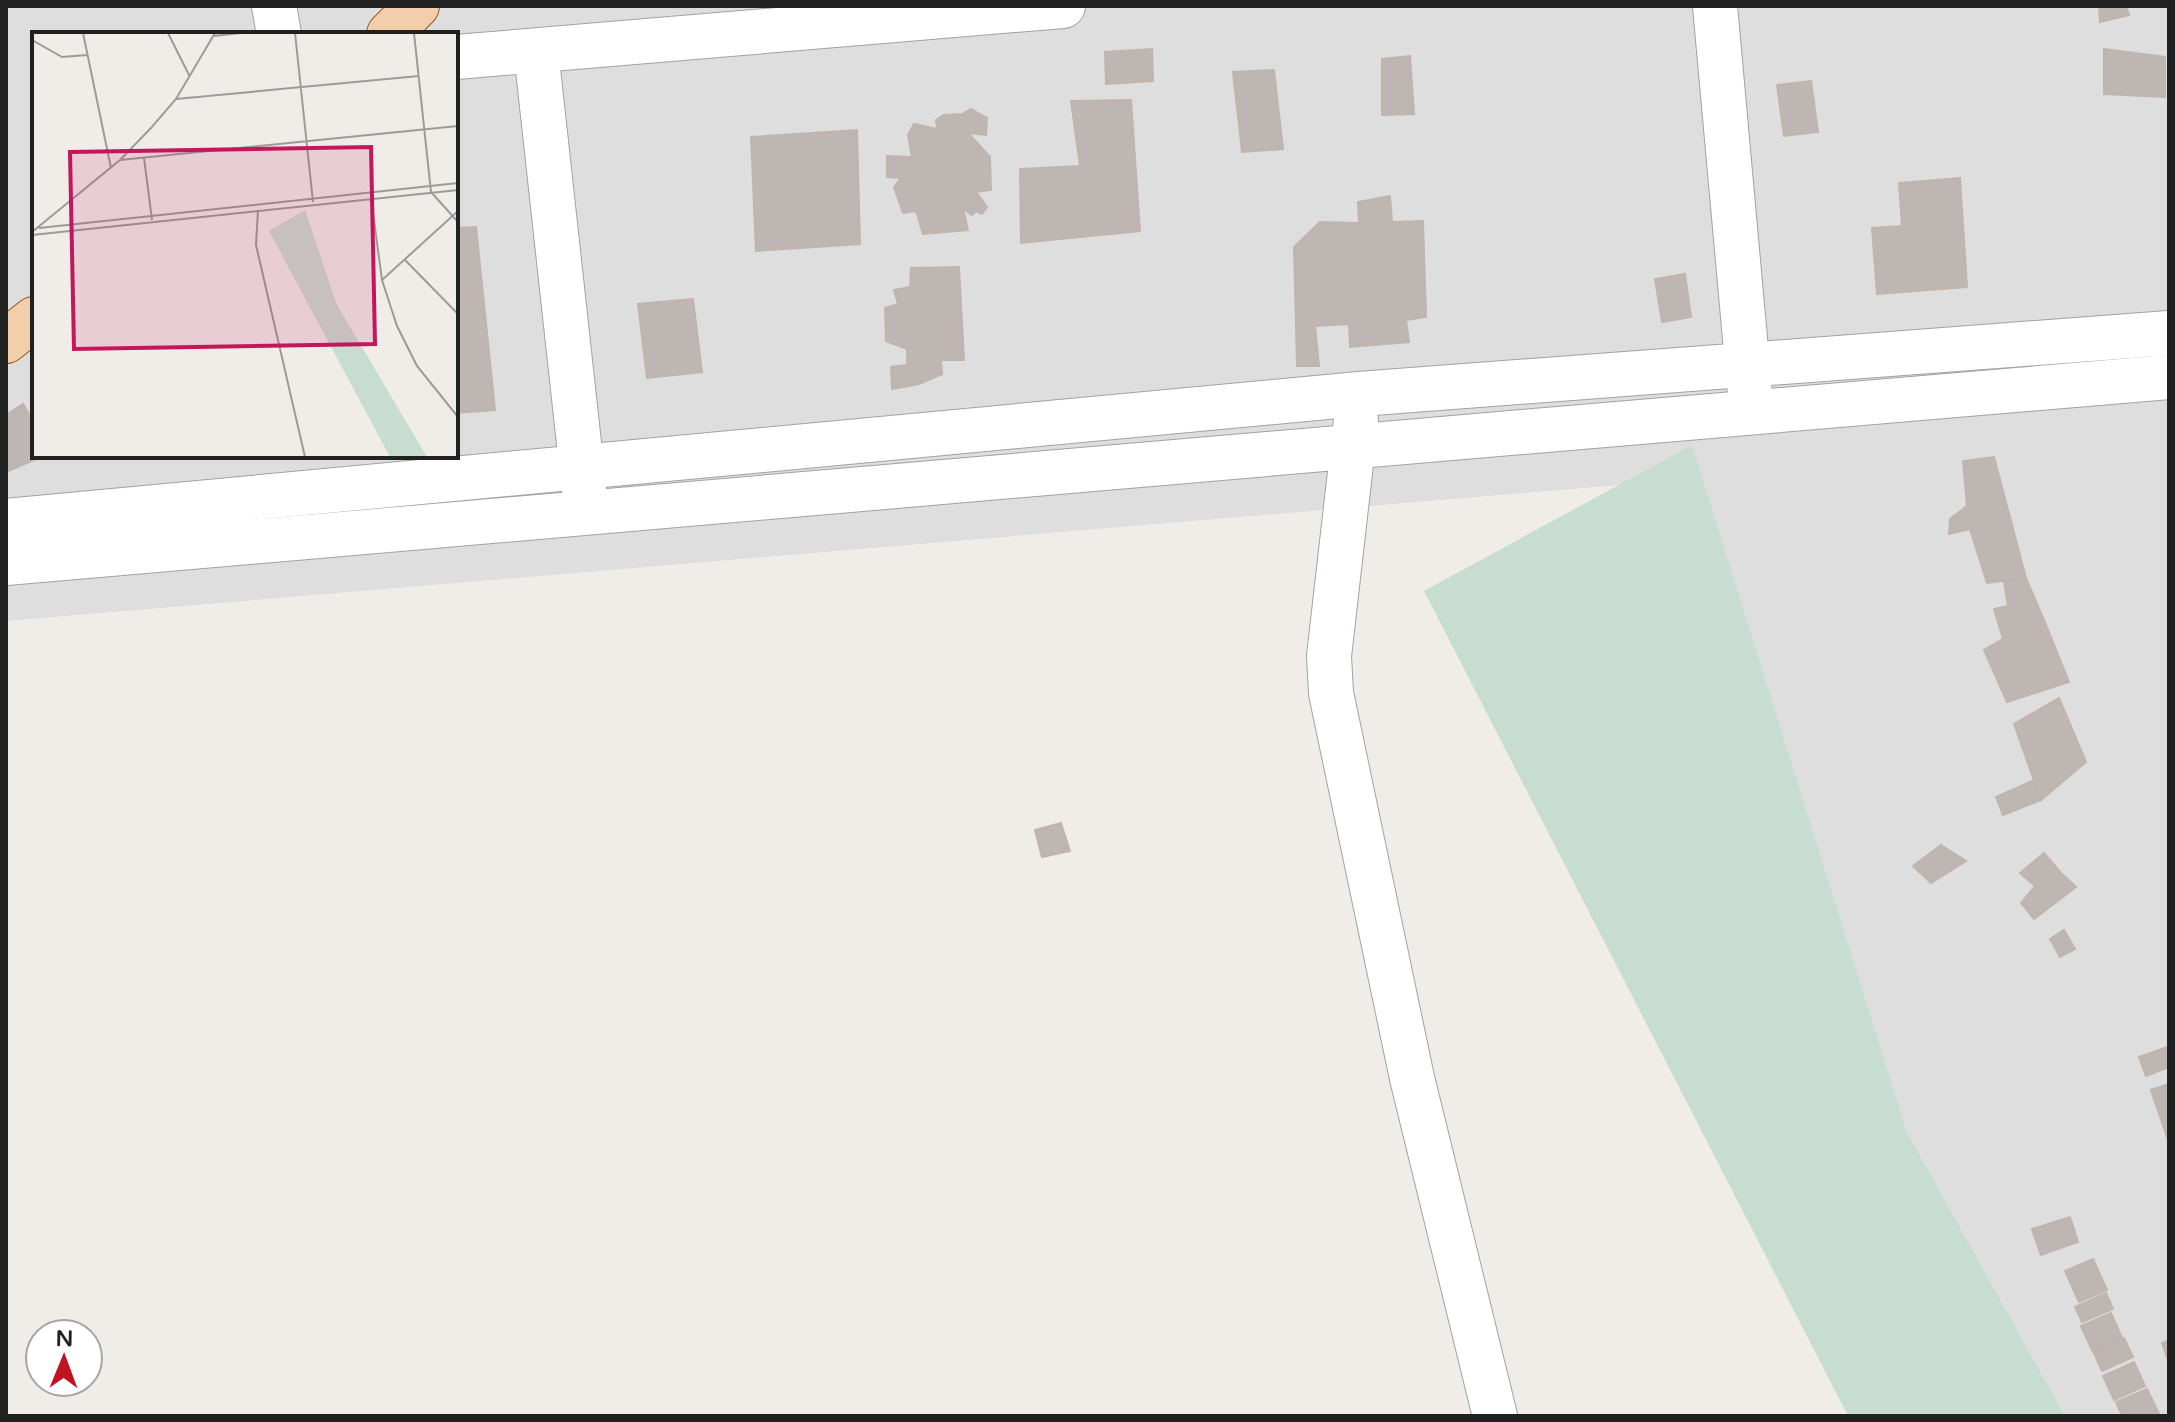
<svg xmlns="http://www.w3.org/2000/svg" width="2175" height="1422" viewBox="0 0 2175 1422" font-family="'Varela Round',sans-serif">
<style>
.residential{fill:#dfdede;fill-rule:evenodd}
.wetland{fill:#c8ddd1}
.building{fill:#beb6b2;stroke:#c1b4ad;stroke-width:2}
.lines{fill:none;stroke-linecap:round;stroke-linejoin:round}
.minor-casing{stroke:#a2a2a2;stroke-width:46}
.major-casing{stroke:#8f5b10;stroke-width:46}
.minor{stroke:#fff;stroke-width:44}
.major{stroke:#f3ceab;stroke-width:44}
.inset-road{fill:none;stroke:#9d9b99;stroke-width:2}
.view{fill:#c2185b;fill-opacity:0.15;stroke:#c2185b;stroke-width:4}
.inset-edge{fill:none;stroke:#212121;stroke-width:4}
</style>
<rect width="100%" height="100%" fill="#f0ede9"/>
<path class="residential" d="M6 6H2169V1416H2065L1907 1132 1702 478 6 621ZM34 34H456V456H34Z"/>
<path class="wetland" d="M1692 445 1907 1132 2065 1416H1848L1424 591Z"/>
<g class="building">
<path d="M2099 6H2126L2129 15 2100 22Z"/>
<path d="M1152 49 1153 81 1106 84 1105 52Z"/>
<path d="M2104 49 2165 57V97L2104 94Z"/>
<path d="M1410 56 1414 114 1382 115V59Z"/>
<path d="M1274 70 1283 149 1242 152 1233 72Z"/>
<path d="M1811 81 1818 132 1784 136 1777 85Z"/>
<path d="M1131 100 1140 231 1021 243 1020 169 1080 166 1071 101Z"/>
<path d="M971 109 987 118 986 135 968 133 990 157 991 190 976 192 987 207 982 214 976 211 972 215 963 209 968 230 923 234 916 211 903 213 894 187 901 178 887 177V156L912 157 908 135 914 124 937 129 936 120 944 115 962 114Z"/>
<path d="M857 130 860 244 756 251 751 137Z"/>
<path d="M1960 178 1967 287 1877 294 1872 228 1902 226 1899 183Z"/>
<path d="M1390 196 1392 222 1423 221 1426 317 1406 320 1409 342 1350 347 1349 324 1315 326 1319 366H1297L1294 247 1320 222 1359 223 1358 202Z"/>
<path d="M476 227 495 410 456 413V228Z"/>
<path d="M959 267 964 360H941L942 374 919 384 892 389 891 367 907 365V349L886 341 885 308 898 304 894 290 910 287 911 268Z"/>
<path d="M1685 274 1691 317 1662 322 1655 279Z"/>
<path d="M693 299 702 372 647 378 638 304Z"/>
<path d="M23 404 34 422V456H43L6 472V415Z"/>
<rect x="81" y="456" width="83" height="3"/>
<path d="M1994 457 2026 578 1987 583 1970 529 1949 534 1950 519 1967 506 1963 461Z"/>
<path d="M2026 578 2046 625 2003 639 1994 609 2008 606 2004 581Z"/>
<path d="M2046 625 2069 682 2007 702 1984 650 2003 639Z"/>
<path d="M2059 698 2086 762 2041 800 2014 724Z"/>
<path d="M2034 780 2041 800 2003 815 1996 797Z"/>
<path d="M1061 823 1070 851 1042 857 1035 830Z"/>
<path d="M1941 845 1966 861 1931 883 1913 866Z"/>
<path d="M2044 853 2061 873 2035 886 2020 873Z"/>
<path d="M2061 873 2076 887 2034 919 2021 903 2035 886Z"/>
<path d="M2064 930 2075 949 2060 957 2050 939Z"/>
<path d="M2167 1047 2169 1067 2146 1076 2139 1057Z"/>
<path d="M2169 1084V1143L2151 1090Z"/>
<path d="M2070 1217 2078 1242 2041 1255 2032 1229Z"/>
<path d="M2093 1259 2107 1290 2079 1302 2065 1271Z"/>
<path d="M2106 1293 2113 1309 2082 1322 2075 1307Z"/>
<path d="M2111 1313 2122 1338 2092 1350 2081 1326Z"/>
<path d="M2124 1338 2133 1357 2102 1371 2093 1351Z"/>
<path d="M2169 1340V1363L2162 1343Z"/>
<path d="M2134 1362 2145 1386 2114 1400 2103 1376Z"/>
<path d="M2147 1389 2160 1416H2122L2116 1402Z"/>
</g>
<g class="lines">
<defs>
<g id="minor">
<path d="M274 6 279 34"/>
<path d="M1715 6 1750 394"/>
<path d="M536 51 585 498"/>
<path d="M456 57 1063 6"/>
<path d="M1356 420 1329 656 1331 693 1412 1078 1495 1416"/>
<path d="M6 521 1359 394 2169 333"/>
<path d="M6 563C727 498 1448 439 2169 377"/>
</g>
<g id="major">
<path d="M389 34 417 6"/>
<path d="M6 341 34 319"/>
</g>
</defs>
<use href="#minor" class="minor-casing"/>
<use href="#major" class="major-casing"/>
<use href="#minor" class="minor"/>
<use href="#major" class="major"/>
</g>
<g transform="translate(32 32)">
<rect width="426" height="426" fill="#f0ede9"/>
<path d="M273 178 305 273 395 425H358L237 199Z" fill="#c8ddd1"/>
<path class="inset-road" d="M51 1 79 136M136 1 158 45M263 1 281 170M382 1 399 160 426 190M181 4 209 1M0 8 30 25 55 23M144 67 387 44M112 126 120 188M88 128 426 94M339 166 350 248 365 294 385 334 426 385M226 178 224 213 273 425M7 196 426 151M0 200 88 128 119 96 144 67 183 1M0 203 426 158M373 228 426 282M350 248 426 179"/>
<path class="view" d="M339 115 343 312 42 317 38 120Z"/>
<rect width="426" height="426" class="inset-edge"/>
</g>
<rect width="2175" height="1422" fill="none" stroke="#212121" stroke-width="16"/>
<g transform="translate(64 1358) rotate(1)"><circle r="38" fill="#ffffff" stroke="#a6a6a6" stroke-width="2"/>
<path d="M0-6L14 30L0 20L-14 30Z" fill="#bd1522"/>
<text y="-12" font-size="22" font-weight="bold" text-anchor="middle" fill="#212121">N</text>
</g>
</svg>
